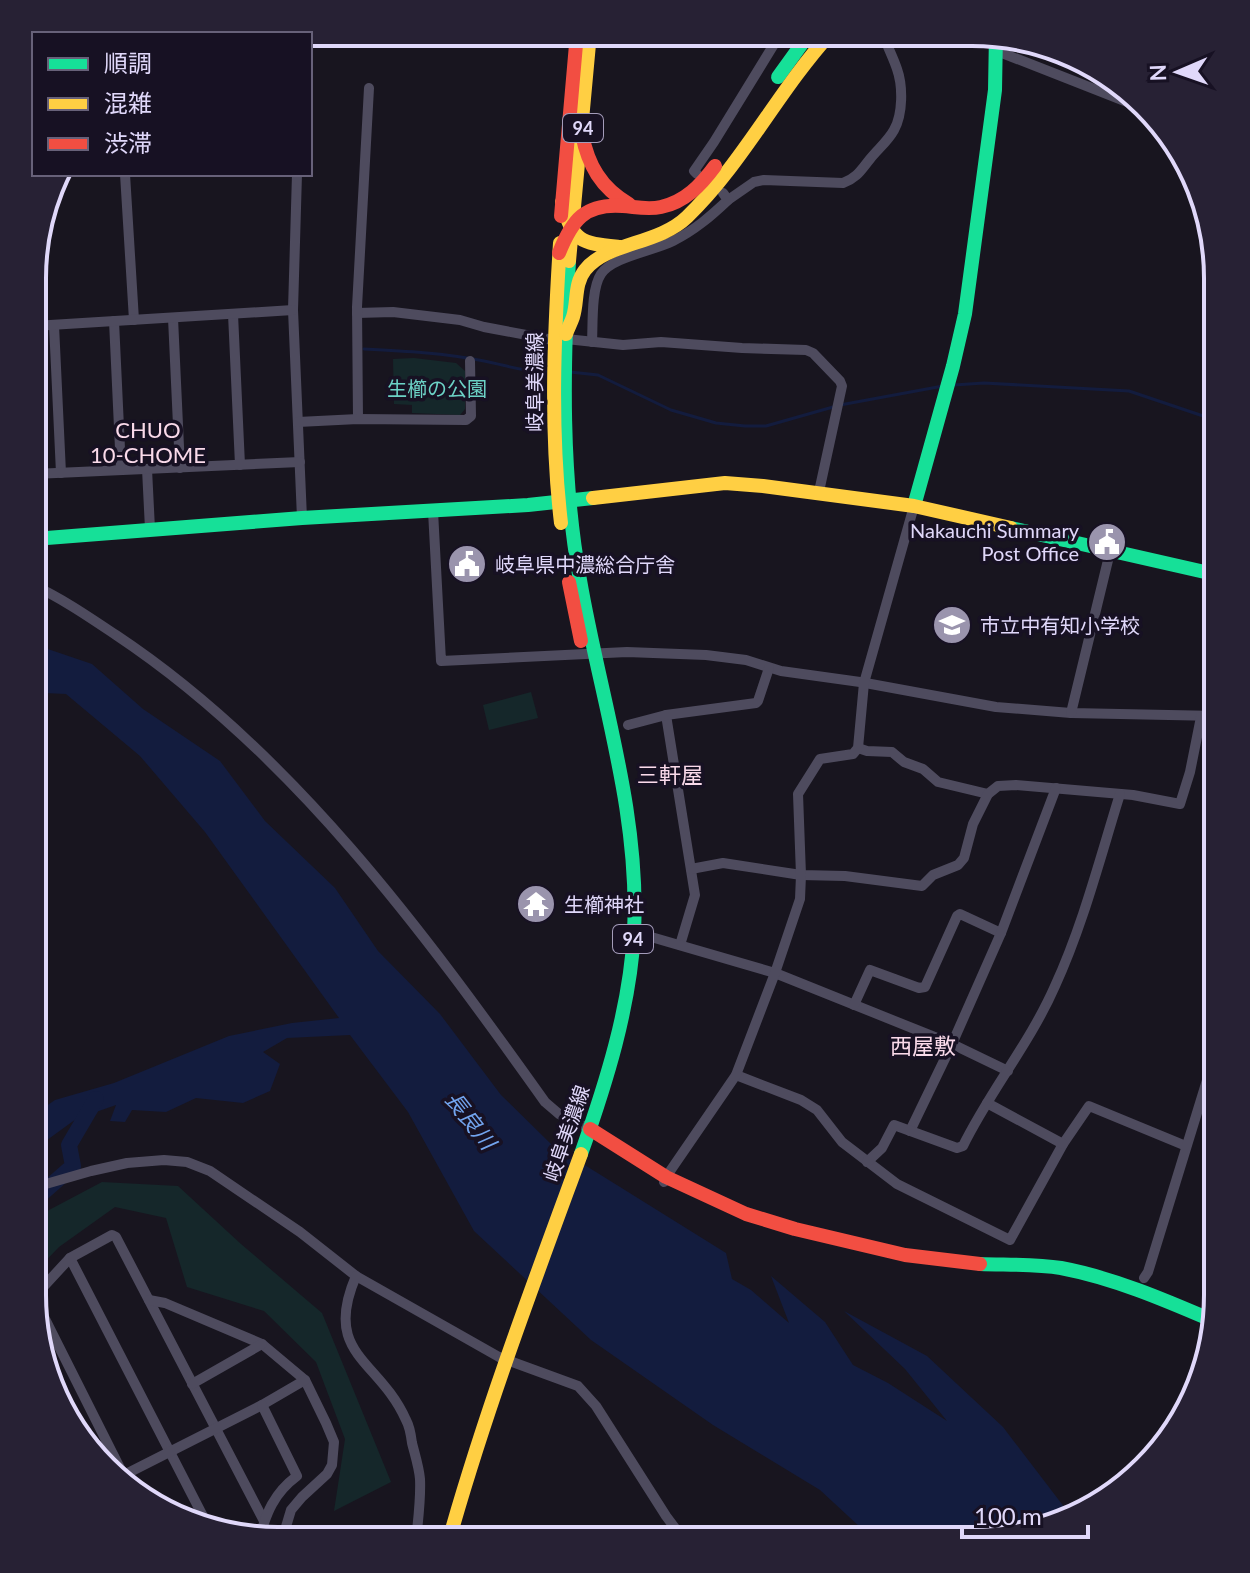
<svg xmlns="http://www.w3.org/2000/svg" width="1250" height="1573" font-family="Lato,'Noto Sans JP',sans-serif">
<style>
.green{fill:#15272a}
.water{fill:#131c3e}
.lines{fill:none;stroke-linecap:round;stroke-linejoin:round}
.stream{stroke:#131c3e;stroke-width:3}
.river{stroke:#131c3e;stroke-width:16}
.street{stroke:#4e4b5e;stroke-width:10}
.fast{stroke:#16e098;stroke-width:14}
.slow{stroke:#ffcf43;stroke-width:14}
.jam{stroke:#f24e42;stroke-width:14}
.labels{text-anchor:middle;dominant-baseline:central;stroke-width:7;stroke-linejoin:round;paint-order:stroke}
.shield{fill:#171123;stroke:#a49cba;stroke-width:2}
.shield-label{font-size:18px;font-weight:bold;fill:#e0d8fa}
.street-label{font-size:20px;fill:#e0d8fa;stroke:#171123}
.park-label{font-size:20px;fill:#6cd2c6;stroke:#171123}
.poi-label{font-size:20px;fill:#e0d8fa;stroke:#171123;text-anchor:start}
.neighbourhood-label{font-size:22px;fill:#fadaea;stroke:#171123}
.water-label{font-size:22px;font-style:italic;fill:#72a4ee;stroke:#171123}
.rim{fill:none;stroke:#e0d8fa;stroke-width:4}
</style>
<rect width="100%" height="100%" fill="#18151f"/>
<g class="green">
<polygon points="414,358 456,363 465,371 465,409 460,415 412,413 412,405 394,404 393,359"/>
<polygon points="531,692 538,718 489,730 483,705"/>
<polygon points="102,1182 178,1186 241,1244 322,1313 391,1482 334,1511 345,1439 316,1362 264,1311 187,1287 166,1218 115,1207 59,1247 32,1275 32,1219"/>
</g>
<polygon class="water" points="33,644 92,664 143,709 220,761 265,821 335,888 378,951 440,1014 501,1095 551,1144 726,1253 732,1279 751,1290 789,1323 771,1276 825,1322 853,1365 888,1383 947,1421 905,1369 844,1311 927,1356 1003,1427 1071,1516 988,1540 874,1540 820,1490 713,1425 591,1340 474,1231 408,1112 350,1035 287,1038 263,1052 280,1064 270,1091 243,1103 196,1098 166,1112 132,1110 125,1122 110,1121 116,1105 76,1119 32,1151 32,1116 55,1100 114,1083 229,1036 292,1023 339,1018 205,832 140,756 66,694 44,693 33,695"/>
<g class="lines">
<g class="stream">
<path d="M364,349C404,351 444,353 484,361C505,365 524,372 546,372"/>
<polyline points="570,372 598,375 671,410 716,423 745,426 766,426 833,407"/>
<polyline points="954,385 984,383 1129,391 1218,421"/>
<polyline points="840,405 943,386"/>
</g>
<polyline class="river" points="32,1202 73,1166 69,1145 96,1099"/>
<g class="street">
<polyline points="302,34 302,32"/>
<polyline points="973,34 991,43 996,42"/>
<polyline points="996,54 1002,53 1140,107"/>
<polyline points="125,174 134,320"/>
<polyline points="297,174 293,310 302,518"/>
<polyline points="697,174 694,171 714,142 781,33"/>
<path d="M728,200L754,182L764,180L843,183C857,178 861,170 870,159C878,149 888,141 894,130C903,114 903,86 897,69C893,57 887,46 883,34"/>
<polyline points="357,313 393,312 460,320 484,327 553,340"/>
<polyline points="233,314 240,465"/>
<polyline points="173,318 180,468"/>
<polyline points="114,321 121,470"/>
<polyline points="54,325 61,473"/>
<polyline points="34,326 293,310"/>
<polyline points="566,339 623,345 661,342 742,348 806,350 813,353 840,381 842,386 820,487 817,493"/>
<path d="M592,342C593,324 591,289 601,274C612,257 653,251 673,241C695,230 711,216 728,200L723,193"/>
<polyline points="358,419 357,307 369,88"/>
<polyline points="298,422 358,419 466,420 471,416 470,361"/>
<polyline points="147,469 150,529"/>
<polyline points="34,474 300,462"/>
<polyline points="433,511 441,661 627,652 706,655 746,660 781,671 860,682 996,707 1071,713 1218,716"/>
<path d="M33,585C63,599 89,617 116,635C292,752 424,932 545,1102L559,1114L590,1129"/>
<polyline points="1071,713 1110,552"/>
<polyline points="666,715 695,895 680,945"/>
<polyline points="628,725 666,715 756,703 758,701 769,668"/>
<polyline points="858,748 867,751 892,752 904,762 923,769 938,782 988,794"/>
<polyline points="691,869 723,863 801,875 845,876 922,886 933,875 958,865 964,858 973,824 988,794 998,786 1016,785 1133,795 1180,804 1190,772 1201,717"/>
<polyline points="634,932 775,973 952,1044 1008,1071"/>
<polyline points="854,1005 870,970 919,988 925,987 957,916 960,914 1001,933"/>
<polyline points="736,1075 801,1100 817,1110 842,1142 897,1184 1010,1240 1063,1144 1089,1106 1186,1146"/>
<polyline points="987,1103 1063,1144"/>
<polyline points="910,1131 952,1044 1001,933 1056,788"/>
<path d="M867,1162L882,1148L894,1125L957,1148L963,1146C990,1091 1030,1043 1055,986C1083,925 1100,858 1120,794"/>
<polyline points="664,1182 666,1177 736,1075 775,973 800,899 801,875 798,794 820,759 853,754 858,748 864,683 914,506"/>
<polyline points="32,1188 91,1171 127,1163 164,1160 187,1162 210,1171 300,1232 356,1276 499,1357 578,1386 596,1406 666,1516 684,1540"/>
<polyline points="70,1258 206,1522"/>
<path d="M356,1276C322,1355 379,1359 406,1420C410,1427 411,1435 412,1443C415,1455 419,1467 420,1479C421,1499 418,1521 416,1540"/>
<polyline points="1144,1278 1148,1272 1208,1077 1213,1070 1218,1052"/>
<polyline points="34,1297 130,1488"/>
<polyline points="33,1298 70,1258 112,1235 116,1237 264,1521"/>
<polyline points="149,1300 165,1303 262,1344 305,1380 326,1423 334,1442 332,1465 327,1474 302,1497 291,1510 282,1540"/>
<polyline points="192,1384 262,1344"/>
<polyline points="120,1477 262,1405 305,1380"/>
<path d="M259,1540C266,1513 274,1493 297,1476L262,1405"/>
</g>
<g class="fast">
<polyline points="778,77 809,34"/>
<path d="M569,261C563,367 561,475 580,580C600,697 640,811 634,932C630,1008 606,1083 581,1154"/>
<polyline points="914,506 953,366 965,314 995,90 996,34"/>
<polyline points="1011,528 1218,575"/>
<polyline points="34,539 302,518 528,505 593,498"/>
<path d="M980,1264C1007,1265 1035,1264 1061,1268C1114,1278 1165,1300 1214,1321"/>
</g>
<g class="slow">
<path d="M562,202C573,243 581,243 620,247"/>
<path d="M560,243C554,337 550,429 561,523"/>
<polyline points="569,261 590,33"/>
<path d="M566,334C568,328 571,323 573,317C578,301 574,284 585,270C607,242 658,245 687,217C743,163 778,91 830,34"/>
<polyline points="593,498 725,483 763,486 914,506 1011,528"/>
<path d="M449,1540C486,1409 534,1282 581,1154"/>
</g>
<g class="jam">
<path d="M582,134C588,165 601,188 629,204"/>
<polyline points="561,216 577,33"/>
<path d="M559,253C572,220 585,203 623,206C636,207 648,210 661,207C685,202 701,185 715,166"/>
<polyline points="569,582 581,641"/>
<polyline points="590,1129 666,1177 746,1214 795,1229 905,1255 980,1264"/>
</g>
</g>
<defs>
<g id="civic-disc" transform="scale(2)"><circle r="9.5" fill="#9a94ad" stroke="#171123"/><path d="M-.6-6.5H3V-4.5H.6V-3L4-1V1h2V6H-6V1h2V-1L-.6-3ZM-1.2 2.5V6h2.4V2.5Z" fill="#fff"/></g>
<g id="school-disc" transform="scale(2)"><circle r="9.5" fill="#9a94ad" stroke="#171123"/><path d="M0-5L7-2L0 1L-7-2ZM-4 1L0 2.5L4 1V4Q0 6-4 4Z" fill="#fff"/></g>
<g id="temple-disc" transform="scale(2)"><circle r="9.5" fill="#9a94ad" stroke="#171123"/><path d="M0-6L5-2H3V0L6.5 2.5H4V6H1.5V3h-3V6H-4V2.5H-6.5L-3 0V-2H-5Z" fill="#fff"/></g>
</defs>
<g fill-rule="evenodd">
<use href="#civic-disc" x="1107" y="542"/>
<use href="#civic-disc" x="467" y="564"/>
<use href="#school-disc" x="952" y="625"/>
<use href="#temple-disc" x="536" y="904"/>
</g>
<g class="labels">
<g class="shield">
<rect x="563" y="114" width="40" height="28" rx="6"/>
<rect x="613" y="925" width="40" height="28" rx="6"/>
</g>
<g class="shield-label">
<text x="583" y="128">94</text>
<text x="633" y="939">94</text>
</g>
<g class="street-label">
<text transform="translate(534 382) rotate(-90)">岐阜美濃線</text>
<text transform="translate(566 1133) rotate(-71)">岐阜美濃線</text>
</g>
<g class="park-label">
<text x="437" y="388">生櫛の公園</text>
</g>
<g class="poi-label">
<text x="1079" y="530" text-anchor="end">Nakauchi Summary<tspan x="1079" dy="23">Post Office</tspan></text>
<text x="495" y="564">岐阜県中濃総合庁舎</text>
<text x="980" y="625">市立中有知小学校</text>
<text x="564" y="904">生櫛神社</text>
</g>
<g class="neighbourhood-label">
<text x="148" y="429">CHUO<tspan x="148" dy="25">10-CHOME</tspan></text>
<text x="670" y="774">三軒屋</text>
<text x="923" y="1045">西屋敷</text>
</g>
<g class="water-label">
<text transform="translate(471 1120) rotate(52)">長良川</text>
</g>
</g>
<path d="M0 0H1250V1573H0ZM278 46H972A232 232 0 0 1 1204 278V1295A232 232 0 0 1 972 1527H278A232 232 0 0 1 46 1295V278A232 232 0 0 1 278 46Z" fill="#272134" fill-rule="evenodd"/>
<path class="rim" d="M278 46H972A232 232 0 0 1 1204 278V1295A232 232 0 0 1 972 1527H278A232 232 0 0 1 46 1295V278A232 232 0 0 1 278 46Z"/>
<rect x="32" y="32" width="280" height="144" fill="#171123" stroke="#676179" stroke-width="2"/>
<rect x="48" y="58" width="40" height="12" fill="#16e098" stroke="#676179" stroke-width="2"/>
<text x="104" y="72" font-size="24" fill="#e0d8fa">順調</text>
<rect x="48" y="98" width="40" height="12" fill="#ffcf43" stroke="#676179" stroke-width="2"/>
<text x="104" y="112" font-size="24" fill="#e0d8fa">混雑</text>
<rect x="48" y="138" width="40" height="12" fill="#f24e42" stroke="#676179" stroke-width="2"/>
<text x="104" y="152" font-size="24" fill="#e0d8fa">渋滞</text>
<g transform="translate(1178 72) rotate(268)" stroke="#171123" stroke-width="6" paint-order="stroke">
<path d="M0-6L14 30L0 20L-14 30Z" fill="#e0d8fa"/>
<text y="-12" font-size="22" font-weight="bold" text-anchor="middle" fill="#e0d8fa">N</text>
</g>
<path d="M962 1525v12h126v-12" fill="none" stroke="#e0d8fa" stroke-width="4"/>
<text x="974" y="1525" font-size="24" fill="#e0d8fa" stroke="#171123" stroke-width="6" paint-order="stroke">100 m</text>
</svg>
